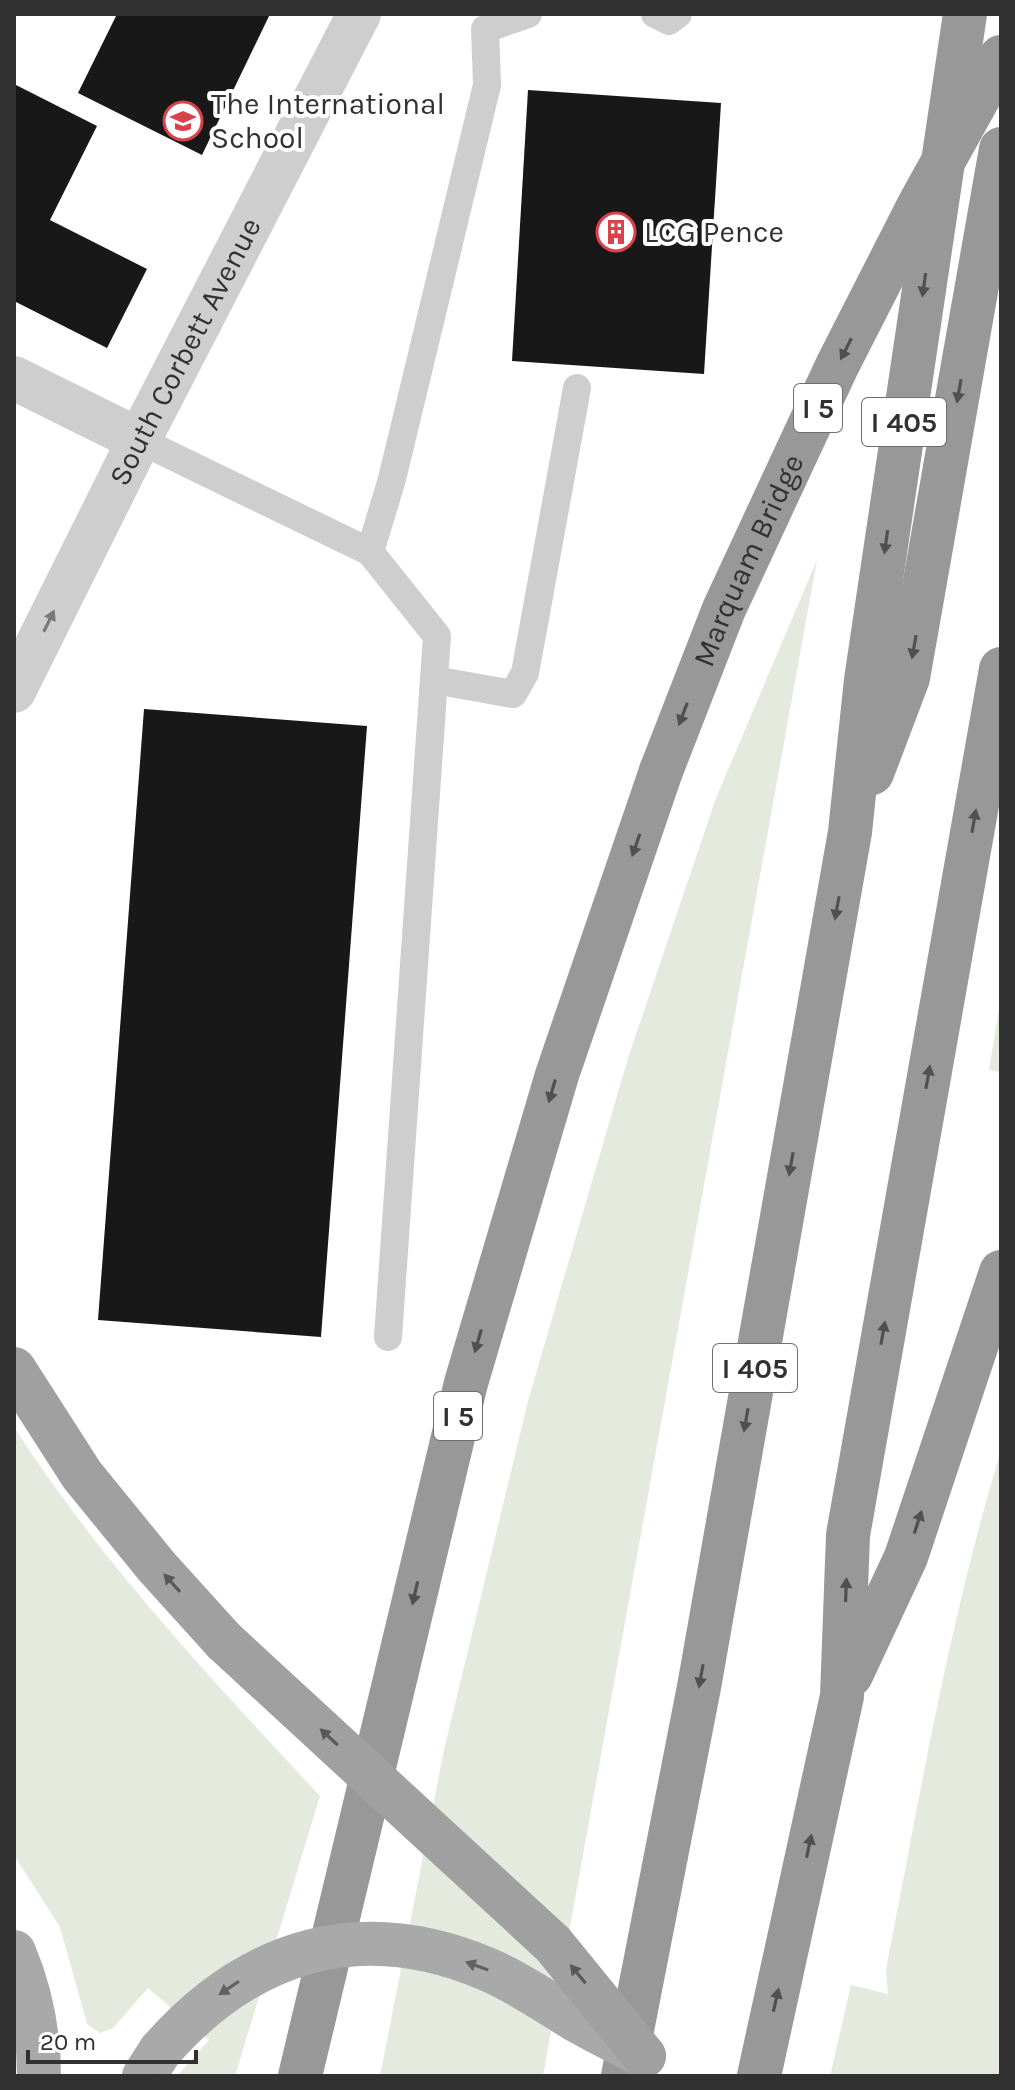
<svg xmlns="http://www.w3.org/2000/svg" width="1015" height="2090" font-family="Karla,sans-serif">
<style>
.green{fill:#e4eade}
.building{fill:#181818}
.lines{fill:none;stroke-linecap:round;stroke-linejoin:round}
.service{stroke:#cecece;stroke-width:28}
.minor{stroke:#cecece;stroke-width:44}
.primary{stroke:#a9a9a9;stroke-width:44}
.trunk{stroke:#a0a0a0;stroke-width:44}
.motorway{stroke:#989898;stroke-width:44}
.primary-bridge{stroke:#a9a9a9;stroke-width:44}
.trunk-bridge{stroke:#a0a0a0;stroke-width:44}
.motorway-bridge{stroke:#989898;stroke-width:44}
.oneway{fill:#505050}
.oneway2{fill:#787878}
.oneway3{fill:#585858}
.oneway4{fill:#616161}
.labels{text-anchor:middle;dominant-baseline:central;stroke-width:8;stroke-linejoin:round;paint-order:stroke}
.shield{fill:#fff;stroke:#6f6f6f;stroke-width:2}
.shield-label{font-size:28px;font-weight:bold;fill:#313131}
.poi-label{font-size:30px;fill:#313131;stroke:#fff;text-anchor:start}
.street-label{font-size:30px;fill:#313131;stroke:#fff}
</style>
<rect width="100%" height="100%" fill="#fff"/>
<g class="green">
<polygon points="817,560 543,2076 380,2076 444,1750 528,1401 628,1058 716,798"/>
<polygon points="1001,997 1001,1072 989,1070"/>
<path d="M14,1427C101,1562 211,1679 320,1796L235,2076H177L209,2040L148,1988L113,2028L100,2033L87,2024L60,1927L14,1855Z"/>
<path d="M1001,1451V2076H830L851,1985L888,1994L886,1969C920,1796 949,1620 1001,1451Z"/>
</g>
<g class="building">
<polygon points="117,14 270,14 202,155 78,93"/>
<polygon points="14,84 97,126 50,220 147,269 107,348 14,301"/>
<polygon points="528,90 721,103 704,374 512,361"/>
<polygon points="144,709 367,726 321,1337 98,1320"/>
</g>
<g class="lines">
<g class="service">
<polyline points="655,14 669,21 678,14"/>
<polyline points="139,440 370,552 392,479 487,85 485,29 528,14"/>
<polyline points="370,552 437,636 388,1337"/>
<polyline points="434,680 513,694 525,673 577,388"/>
</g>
<g class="minor">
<polyline points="14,378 139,440"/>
<path id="s1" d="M14,691L139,440L359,14"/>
</g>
<g class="primary">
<path d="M14,1952C31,1992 39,2032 39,2076"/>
<polyline points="144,2076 160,2051"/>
</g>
<polyline class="trunk" points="14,1369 82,1475 157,1567 224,1641"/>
<g class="motorway">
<polyline points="872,773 908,678 1001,149"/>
<polyline points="851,1675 906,1557 1001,1272"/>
<polyline points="300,2076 466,1383 557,1075 661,771"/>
<polyline points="623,2076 699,1687 850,832 866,680 965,14"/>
<polyline points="759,2076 842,1696 848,1535 1001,669"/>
</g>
<path class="primary-bridge" d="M160,2051C249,1949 361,1915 489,1970C519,1983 546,2002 574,2019C597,2032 621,2044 644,2056"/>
<polyline class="trunk-bridge" points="224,1641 553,1944 644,2056"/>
<path class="motorway-bridge" id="s2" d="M661,771L724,609L837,366L919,205L1001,57"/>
</g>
<defs><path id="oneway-solid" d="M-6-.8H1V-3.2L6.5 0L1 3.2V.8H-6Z" transform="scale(2)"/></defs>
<g class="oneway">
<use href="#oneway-solid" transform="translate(924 285) rotate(98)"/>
<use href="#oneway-solid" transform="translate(846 349) rotate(117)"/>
<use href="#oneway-solid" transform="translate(959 391) rotate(100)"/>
<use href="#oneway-solid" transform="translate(886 542) rotate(98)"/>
<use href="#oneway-solid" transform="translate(914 647) rotate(100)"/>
<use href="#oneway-solid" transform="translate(683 714) rotate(111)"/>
<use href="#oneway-solid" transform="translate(974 821) rotate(-80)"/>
<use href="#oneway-solid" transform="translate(636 845) rotate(109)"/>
<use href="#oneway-solid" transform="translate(837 908) rotate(100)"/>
<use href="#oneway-solid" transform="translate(928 1077) rotate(-80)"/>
<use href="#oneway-solid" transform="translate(552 1091) rotate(106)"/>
<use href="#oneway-solid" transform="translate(791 1164) rotate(100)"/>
<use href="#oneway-solid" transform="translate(883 1333) rotate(-80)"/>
<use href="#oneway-solid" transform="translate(478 1341) rotate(106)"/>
<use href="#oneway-solid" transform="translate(746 1420) rotate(100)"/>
<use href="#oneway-solid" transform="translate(918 1522) rotate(-72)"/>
<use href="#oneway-solid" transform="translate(846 1590) rotate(-88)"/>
<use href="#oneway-solid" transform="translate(415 1593) rotate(103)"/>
<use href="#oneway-solid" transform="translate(701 1676) rotate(100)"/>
<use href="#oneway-solid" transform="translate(809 1846) rotate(-78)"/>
<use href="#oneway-solid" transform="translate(776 2000) rotate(-77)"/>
</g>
<use class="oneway2" href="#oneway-solid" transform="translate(49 621) rotate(-64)"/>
<g class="oneway3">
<use href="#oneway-solid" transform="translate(172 1583) rotate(-132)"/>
<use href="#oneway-solid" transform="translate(329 1737) rotate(-137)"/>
<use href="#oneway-solid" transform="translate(578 1974) rotate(-129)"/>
</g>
<g class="oneway4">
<use href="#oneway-solid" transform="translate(477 1966) rotate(-160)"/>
<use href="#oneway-solid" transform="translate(229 1988) rotate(146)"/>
</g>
<defs>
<g id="school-ring" transform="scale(2)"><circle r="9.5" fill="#fff" stroke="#db414a" stroke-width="1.5"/><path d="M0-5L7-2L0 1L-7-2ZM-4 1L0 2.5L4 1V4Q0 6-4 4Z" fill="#db414a"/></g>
<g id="building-ring" transform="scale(2)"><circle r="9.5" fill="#fff" stroke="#db414a" stroke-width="1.5"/><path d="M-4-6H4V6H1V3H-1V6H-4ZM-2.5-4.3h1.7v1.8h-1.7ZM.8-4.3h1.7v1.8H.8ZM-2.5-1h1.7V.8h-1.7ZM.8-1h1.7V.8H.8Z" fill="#db414a"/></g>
</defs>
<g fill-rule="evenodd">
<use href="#school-ring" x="183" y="121"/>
<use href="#building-ring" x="616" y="232"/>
</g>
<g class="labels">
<g class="shield">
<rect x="794" y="384" width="48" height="48" rx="6"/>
<rect x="862" y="398" width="84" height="48" rx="6"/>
<rect x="713" y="1344" width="84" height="48" rx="6"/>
<rect x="434" y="1392" width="48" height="48" rx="6"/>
</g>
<g class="shield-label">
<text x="818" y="408">I 5</text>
<text x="904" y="422">I 405</text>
<text x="755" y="1368">I 405</text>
<text x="458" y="1416">I 5</text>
</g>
<g class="poi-label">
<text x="211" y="104">The International<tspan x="211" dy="34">School</tspan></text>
<text x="644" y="232">LCG Pence</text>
</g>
<g class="street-label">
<text stroke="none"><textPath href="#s1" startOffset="380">South Corbett Avenue</textPath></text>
<text stroke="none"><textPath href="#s2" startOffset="228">Marquam Bridge</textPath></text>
</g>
</g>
<rect width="1015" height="2090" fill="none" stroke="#313131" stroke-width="32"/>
<path d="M28 2050v12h168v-12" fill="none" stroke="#313131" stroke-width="4"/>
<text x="40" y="2050" font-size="24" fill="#313131" stroke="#ffffff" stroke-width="6" paint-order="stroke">20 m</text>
</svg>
